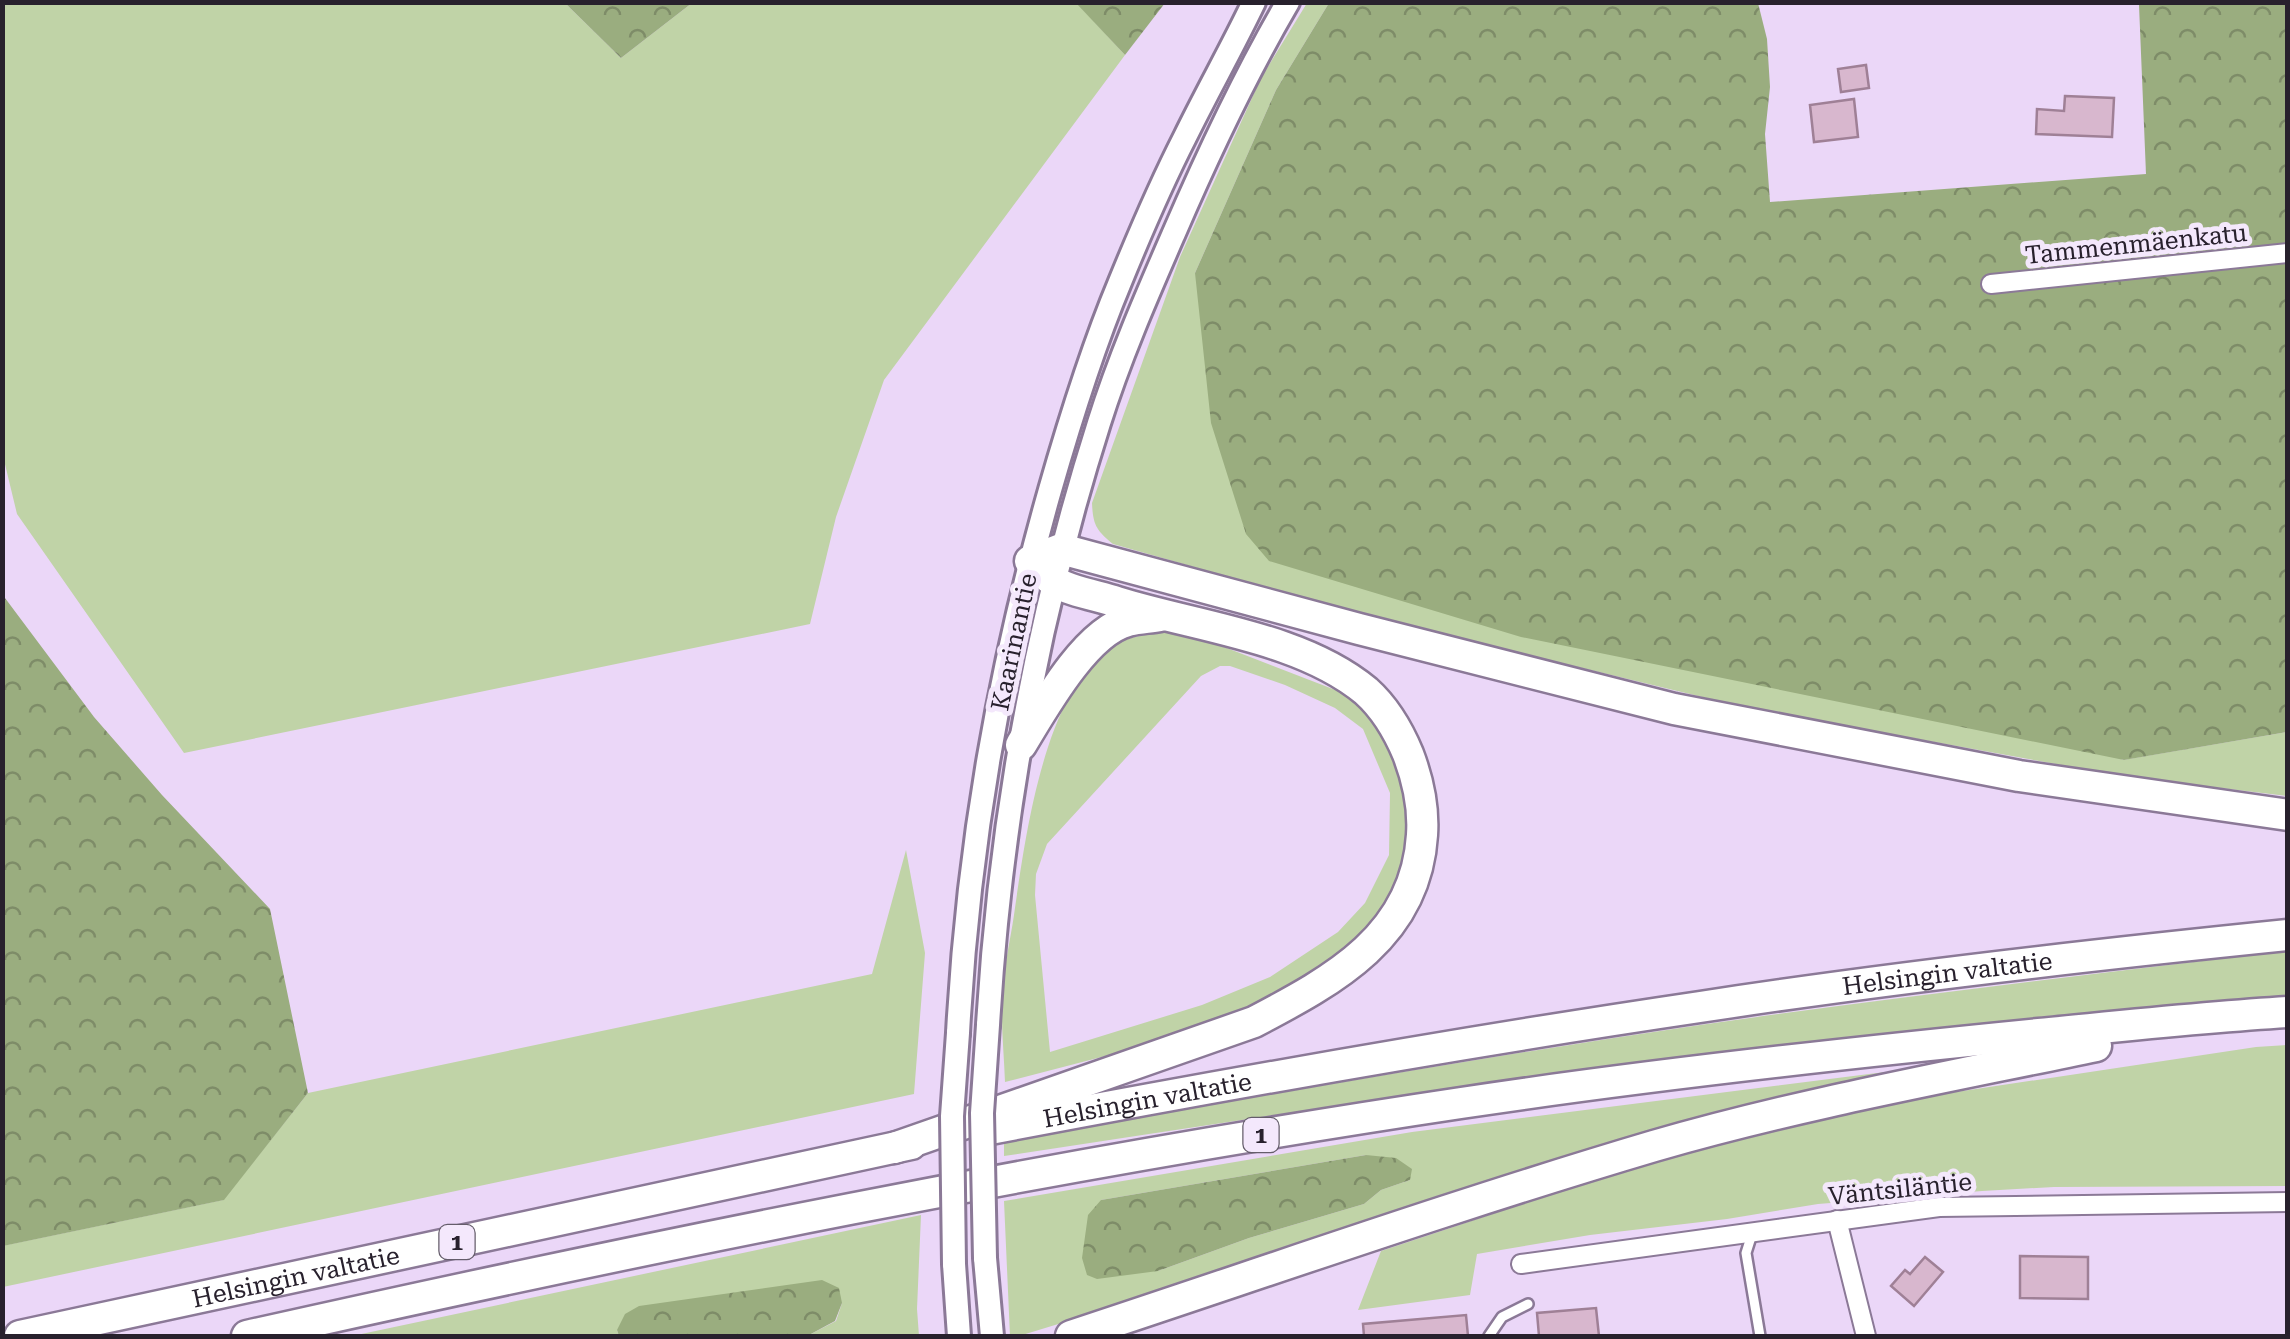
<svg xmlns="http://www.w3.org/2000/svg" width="2290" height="1339" font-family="'Roboto Serif',serif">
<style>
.green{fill:#c0d3a7;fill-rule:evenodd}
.forest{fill:url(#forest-crowns)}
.building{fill:#d8b7ce;stroke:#9f8096;stroke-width:2.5}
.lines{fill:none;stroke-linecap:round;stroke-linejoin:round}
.lane-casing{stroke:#8b7997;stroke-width:14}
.street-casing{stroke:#8b7997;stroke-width:22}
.secondary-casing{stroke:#8b7997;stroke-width:28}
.highway-casing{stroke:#8b7997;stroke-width:35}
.lane{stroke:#fff;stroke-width:9}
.street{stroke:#fff;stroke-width:18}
.secondary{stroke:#fff;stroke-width:22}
.highway{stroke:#fff;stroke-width:30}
.secondary-bridge-casing{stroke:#8b7997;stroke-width:28;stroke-linecap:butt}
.secondary-bridge{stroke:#fff;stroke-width:22}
.labels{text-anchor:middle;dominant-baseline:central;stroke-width:10;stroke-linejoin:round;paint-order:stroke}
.shield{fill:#f4e8fc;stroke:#655d6b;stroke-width:2.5}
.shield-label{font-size:22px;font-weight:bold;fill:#28212d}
.street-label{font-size:25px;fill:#28212d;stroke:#f4e8fc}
</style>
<defs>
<pattern id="forest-crowns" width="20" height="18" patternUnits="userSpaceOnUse" patternTransform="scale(2.5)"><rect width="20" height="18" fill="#9aad7f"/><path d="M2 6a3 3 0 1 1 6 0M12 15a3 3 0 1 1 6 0" fill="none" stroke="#7e8c68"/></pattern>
</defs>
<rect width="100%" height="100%" fill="#ebd7f8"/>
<g class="green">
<polygon points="1076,2 1125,55 884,380 836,517 810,624 184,753 17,514 3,456 2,3 565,3 621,58 692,3"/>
<path d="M1307,3H1329L1276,90L1195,273L2123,760L2287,732V796L2122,776L1752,709L1370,617L1113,544C1096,530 1093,525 1092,503L1180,257L1261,78Z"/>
<path d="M1159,633H1188L1338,691L1364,709L1379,728L1404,771L1411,826L1400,879L1387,903L1365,932L1339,954L1292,986L1246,1012L1163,1041L1005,1082C1004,1054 1001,1026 1002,998C1003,971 1010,942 1014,915C1025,840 1043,695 1109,648C1124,638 1141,635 1159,633ZM1220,666H1230L1285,685L1335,708L1363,729L1390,793L1389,855L1365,903L1338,932L1270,977L1202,1005L1050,1052L1035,895L1036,874L1047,844L1201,676Z"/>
<polygon points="906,850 925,953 914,1094 3,1287 2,1246 223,1200 308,1093 872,974"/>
<path d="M2287,951V995C2092,1013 1896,1031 1701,1055C1468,1085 1236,1121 1004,1156V1140C1236,1101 1468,1059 1700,1025C1896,997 2091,974 2287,951Z"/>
<polygon points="2287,1045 2287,1186 2054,1187 1982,1191 1818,1204 1727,1219 1590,1235 1477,1254 1470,1295 1358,1310 1381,1251 1591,1181 1850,1108 2256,1047"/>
<path d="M1885,1072V1079L1245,1267L1019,1336H1010L1004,1201L1412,1132ZM1366,1155L1410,1180L1381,1190L1364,1204L1249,1238L1158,1271L1101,1200Z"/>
<polygon points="921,1215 917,1309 919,1336 800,1336 809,1335 836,1321 842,1303 617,1330 619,1336 352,1336"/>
</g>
<g class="forest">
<polygon points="565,3 692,3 621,58"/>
<polygon points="1076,3 1165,3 1125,55"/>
<polygon points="1329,3 1758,3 1767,39 1770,87 1765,134 1770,202 2146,174 2139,5 2133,3 2287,3 2287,732 2124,760 1521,637 1269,561 1246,534 1211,423 1195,273 1276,90"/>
<polygon points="2,594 94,717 162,795 270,909 308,1093 224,1200 3,1246"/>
<polygon points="1366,1155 1396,1158 1412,1169 1410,1180 1381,1190 1364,1204 1249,1238 1158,1271 1097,1279 1087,1275 1082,1258 1088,1215 1101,1200"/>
<polygon points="822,1280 839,1288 842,1303 835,1321 809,1335 619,1336 617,1330 625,1314 639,1306"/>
</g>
<g class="building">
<polygon points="1866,65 1869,88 1841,92 1838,69"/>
<polygon points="2065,96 2114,98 2112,137 2036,134 2037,109 2064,111"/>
<polygon points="1854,99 1858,137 1814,142 1810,105"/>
<polygon points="2020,1256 2088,1257 2088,1299 2020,1298"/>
<polygon points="1925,1257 1943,1272 1914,1306 1891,1286 1905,1270 1910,1274"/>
<polygon points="1596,1308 1599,1336 1539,1336 1537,1313"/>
<polygon points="1466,1315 1468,1336 1364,1336 1363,1324"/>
</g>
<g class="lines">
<g class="lane-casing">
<g id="lane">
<polyline points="1752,1234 1746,1253 1760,1336"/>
<polyline points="1489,1336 1502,1317 1528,1304"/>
</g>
</g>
<g class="street-casing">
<g id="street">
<polyline points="1991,284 2288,253"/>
<polyline points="1837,1220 1866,1336"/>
<polyline points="1521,1264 1939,1207 2288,1202"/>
</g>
</g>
<g class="secondary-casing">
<g id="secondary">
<path d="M988,1025C1000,821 1037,618 1099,423C1119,359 1147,295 1174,233C1208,154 1244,77 1288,2"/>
<path d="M958,1033C968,845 999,670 1050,490C1070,420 1092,349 1120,282C1140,233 1161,184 1185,137C1207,92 1232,48 1254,2"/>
<polyline points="985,1258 992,1336"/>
<polyline points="954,1264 959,1336"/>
</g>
</g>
<g class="highway-casing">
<g id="highway">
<path d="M1021,745C1043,709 1085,632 1128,621C1138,618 1149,618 1160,616"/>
<path id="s1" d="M990,1129C1226,1084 1463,1042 1700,1007C1895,977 2091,955 2288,935"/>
<path d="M894,1148L1254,1022C1334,980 1416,936 1422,835C1424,806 1418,780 1408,754C1398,730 1385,708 1366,691C1301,637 1197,627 1117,602C1099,596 1069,591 1053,581C1045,575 1037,567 1030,561L1061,549L1359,629L1674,709L2019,776L2288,815"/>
<path id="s2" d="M20,1336L911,1144"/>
<path d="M247,1336C649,1246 1053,1164 1461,1103C1653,1074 1846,1053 2039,1034C2122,1026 2205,1017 2288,1012"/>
<path d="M1071,1336C1265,1272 1458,1204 1654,1146C1799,1104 1948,1077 2096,1046"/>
</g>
</g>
<use href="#lane" class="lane"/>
<use href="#street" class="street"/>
<use href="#secondary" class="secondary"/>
<use href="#highway" class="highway"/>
<g class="secondary-bridge-casing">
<g id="secondary-bridge">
<polyline points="985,1258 982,1113 988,1025"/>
<polyline points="954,1264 952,1116 958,1033"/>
</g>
</g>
<use href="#secondary-bridge" class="secondary-bridge"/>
</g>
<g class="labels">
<g class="shield">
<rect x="1243.5" y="1118" width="35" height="34" rx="8"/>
<rect x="439.5" y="1225" width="35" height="34" rx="8"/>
</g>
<g class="shield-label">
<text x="1261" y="1135">1</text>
<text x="457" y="1242">1</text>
</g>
<g class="street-label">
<text transform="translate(2136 244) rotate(-6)">Tammenmäenkatu</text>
<text transform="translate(1014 642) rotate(-78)">Kaarinantie</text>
<text stroke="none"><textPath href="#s1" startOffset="970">Helsingin valtatie</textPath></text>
<text stroke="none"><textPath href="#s1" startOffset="160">Helsingin valtatie</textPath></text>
<text transform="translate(1900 1189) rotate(-6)">Väntsiläntie</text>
<text stroke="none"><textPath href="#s2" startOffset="282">Helsingin valtatie</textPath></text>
</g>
</g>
<rect width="2290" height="1339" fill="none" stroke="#28212d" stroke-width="10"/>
</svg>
